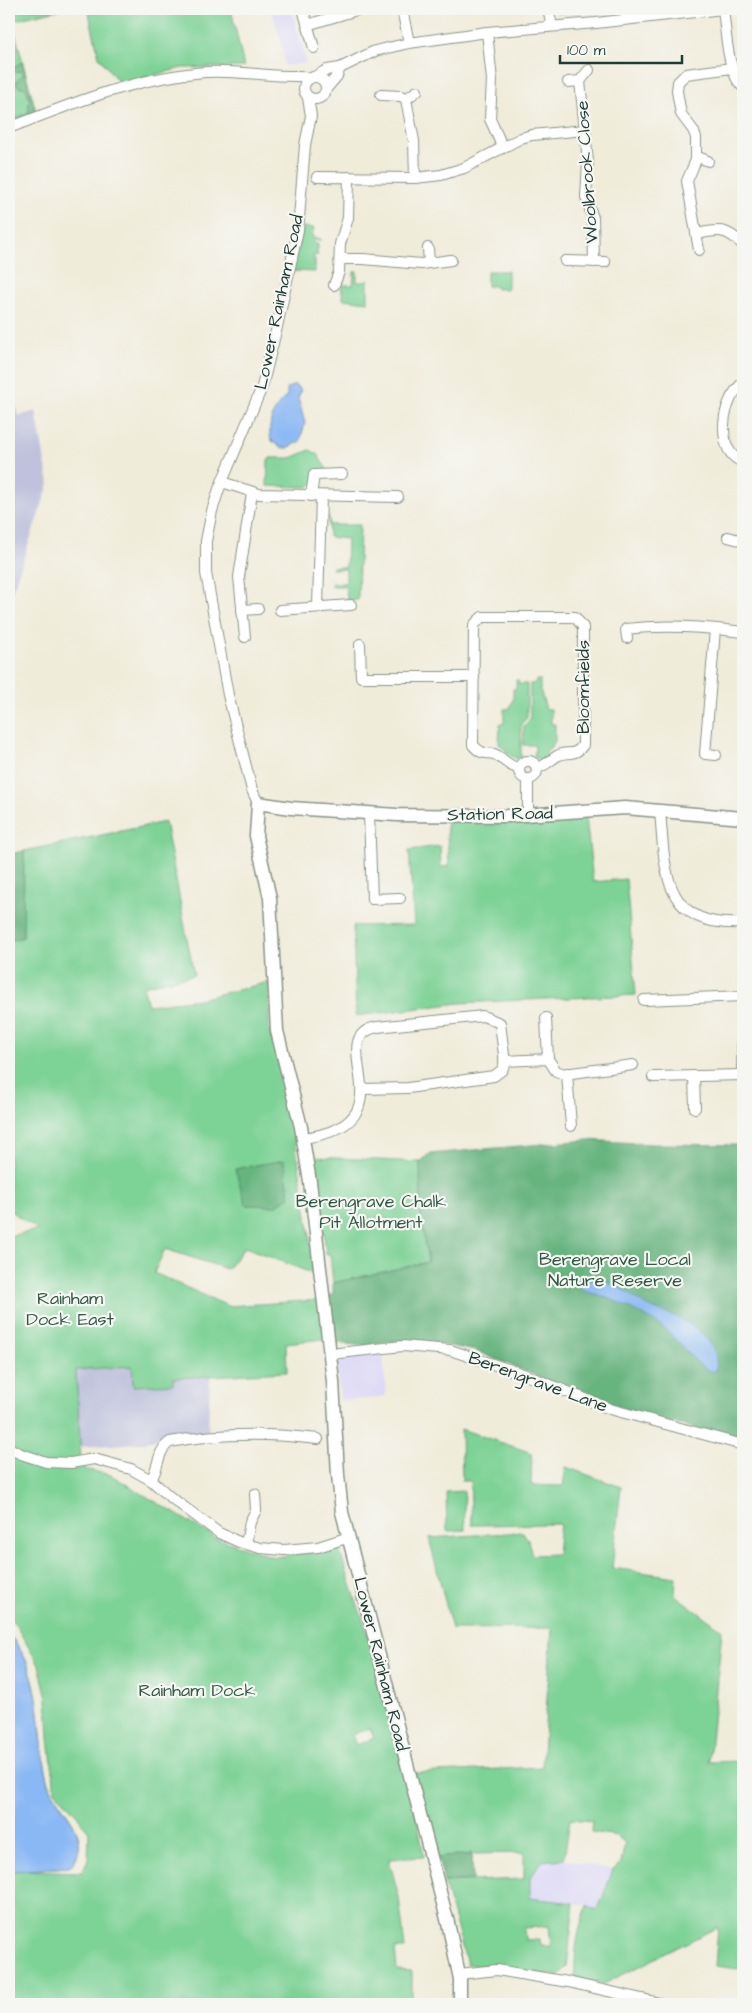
<svg xmlns="http://www.w3.org/2000/svg" width="752" height="2013" font-family="'Architects Daughter',sans-serif">
<style>
.built{fill:#dad6f7}
.industrial{fill:#c0c2dd}
.green{fill:#7dd295;stroke:#4e8864;fill-rule:evenodd}
.forest{fill:#66b47e;stroke:#427859}
.water{fill:#89b8f4;stroke:#547a94}
.lines{fill:none;stroke-linecap:round;stroke-linejoin:round}
.minor-casing{stroke:#889487;stroke-width:12}
.major-casing{stroke:#889487;stroke-width:15}
.minor{stroke:#fff;stroke-width:10}
.major{stroke:#fff;stroke-width:12}
.labels{text-anchor:middle;dominant-baseline:central;stroke-width:4.5;stroke-linejoin:round;paint-order:stroke}
.street-label{font-size:18px;fill:#1f3d34;stroke:#f6f6f2}
.park-label{font-size:18px;fill:#325b47;stroke:#f6f6f2}
</style>
<rect width="100%" height="100%" fill="#f6f6f2"/>
<filter id="ink" filterUnits="userSpaceOnUse"><feTurbulence type="fractalNoise" baseFrequency=".02" numOctaves="2"/><feDisplacementMap in="SourceGraphic" scale="10" xChannelSelector="R" yChannelSelector="G"/><feConvolveMatrix kernelMatrix="1 2 1 2 8 2 1 2 1" color-interpolation-filters="sRGB"/></filter>
<filter id="wash" filterUnits="userSpaceOnUse"><feTurbulence type="fractalNoise" baseFrequency=".0096" numOctaves="4" result="noise"/><feDisplacementMap in="SourceGraphic" scale="20" xChannelSelector="R" yChannelSelector="G"/><feGaussianBlur stdDeviation="1.12" result="paint"/><feColorMatrix in="noise" values="0 0 0 0 0 0 0 0 0 0 0 0 0 0 0 0 0 1.4 0 .05"/><feComposite in="paint" operator="in"/></filter>
<g filter="url(#wash)">
<rect width="100%" height="100%" fill="#f0ecda"/>
<g class="built">
<polygon points="271,9 292,9 306,63 285,66 280,38"/>
<polygon points="383,1353 386,1395 372,1399 340,1400 337,1366 345,1358"/>
<polygon points="564,1859 613,1870 600,1904 595,1910 588,1905 530,1898 532,1873 541,1861"/>
</g>
<g class="industrial">
<polygon points="557,9 617,9 558,14"/>
<polygon points="9,366 18,416 36,411 49,484 9,601"/>
<polygon points="132,1366 133,1386 173,1383 173,1378 210,1377 208,1435 176,1433 141,1443 80,1447 76,1370"/>
</g>
<g class="green">
<polygon points="9,9 61,9 12,21 37,115 9,125"/>
<polygon points="88,9 231,9 244,67 182,68 120,84 99,57"/>
<polygon points="303,227 314,228 312,237 321,239 321,240 314,240 314,244 318,244 318,250 316,250 318,255 313,256 313,258 315,259 315,272 293,271"/>
<polygon points="357,271 357,282 365,282 368,280 368,302 343,299 341,285 353,285 354,272"/>
<polygon points="487,271 508,271 508,289 496,289 496,286 487,286"/>
<polygon points="310,450 319,455 320,459 327,469 309,487 267,486 268,461 270,458 291,458"/>
<polygon points="328,516 330,525 360,525 358,600 347,600 346,586 331,586 332,583 346,583 346,569 332,569 333,567 346,567 347,539 329,537"/>
<polygon points="516,680 518,680 519,684 527,684 527,718 521,724 521,757 518,759 511,756 499,744 500,724 504,724 504,709 509,709 513,699 513,689 516,689"/>
<polygon points="536,680 540,680 540,689 546,709 551,709 551,724 555,724 555,741 545,755 548,758 543,761 534,757 535,745 523,745 524,725 530,719 530,684 536,683"/>
<polygon points="586,816 593,882 626,879 636,995 460,1003 356,1016 353,926 414,925 409,850 440,846 441,867 449,866 446,818"/>
<path d="M165,822L194,975L143,986L148,1005L199,999L269,982V1026L294,1133L316,1275L245,1247L227,1269L165,1249L154,1273L228,1306L320,1300L324,1339L286,1343L287,1372L173,1378V1384L133,1386L132,1366L76,1370L81,1459L84,1469L111,1475L216,1538L274,1557L339,1549L368,1635L417,1818L424,1857L389,1859L399,1897L405,1949H395L397,1970L412,1971V2004H9V1634C48,1680 34,1729 49,1783C55,1803 76,1819 79,1840C80,1851 77,1860 69,1867L20,1870L82,1872L88,1859L89,1833L77,1815L55,1791L49,1738L47,1698L39,1665L15,1624L9,1618V1236L38,1230L9,1210V941L23,937L24,851ZM370,1728L374,1738L356,1745L352,1735Z"/>
<polygon points="316,1157 420,1162 421,1219 428,1262 333,1283 330,1254 326,1255"/>
<path d="M461,1429L532,1453L531,1485L563,1486L566,1467L621,1487L612,1568L676,1577L675,1595L722,1630L709,1762L743,1761V1966L737,1969L715,1966L718,1927L604,1984L575,1979C574,1954 577,1928 588,1905L595,1910L600,1904L613,1870L621,1863L625,1843L617,1836L591,1832L592,1821L570,1819L564,1859L541,1861L530,1878V1898L574,1903L567,1967L558,1976L467,1964L444,1882L524,1879V1853L472,1854L438,1858L414,1773L542,1767L552,1628L452,1629L429,1538L523,1532L528,1540L532,1555L557,1554L560,1524L472,1525L470,1481H462ZM549,1926L551,1946H541L540,1939L525,1940L524,1928Z"/>
<polygon points="464,1491 465,1530 447,1531 446,1492"/>
</g>
<g class="forest">
<polygon points="22,62 37,115 9,127 9,119 27,114 29,109 28,105 30,100 26,88 19,87 16,83 17,80 24,74 20,71 15,72 13,70 15,66"/>
<polygon points="24,851 23,937 9,941 9,854"/>
<polygon points="587,1140 652,1144 743,1145 743,1440 644,1416 566,1388 476,1351 434,1343 394,1341 366,1346 336,1343 329,1295 333,1295 333,1283 428,1262 421,1219 420,1162 429,1154"/>
<polygon points="284,1160 290,1197 275,1206 246,1205 235,1169"/>
<polygon points="472,1854 473,1880 444,1882 438,1858"/>
</g>
<g class="water">
<path d="M295,385L301,390L298,398L305,423L299,444L296,443L288,448H281L271,440C267,424 274,406 287,396V388Z"/>
<path d="M593,1280C619,1282 624,1292 644,1304C654,1310 666,1312 677,1317C697,1326 723,1348 715,1372C696,1369 681,1342 666,1330C646,1315 626,1305 602,1296C594,1293 587,1293 580,1288L579,1285L582,1281Z"/>
<path d="M9,1634C48,1680 34,1729 49,1783C55,1803 76,1819 79,1840C80,1851 77,1860 69,1867L10,1871L9,1881Z"/>
</g>
</g>
<g filter="url(#ink)">
<g class="lines">
<g class="minor-casing">
<g id="minor">
<polyline points="303,9 314,48"/>
<polyline points="402,9 409,43"/>
<polyline points="548,9 552,26"/>
<path d="M723,9C726,30 727,73 743,87"/>
<polyline points="307,25 360,9"/>
<polyline points="487,32 492,80 490,119 503,148"/>
<circle cx="315" cy="88" r="11"/>
<polyline points="314,77 327,70 340,68 375,51 409,43 487,32 596,23 723,9"/>
<polyline points="580,81 588,162 586,197 593,218 594,262"/>
<polyline points="568,82 580,81 589,70"/>
<polyline points="326,89 337,76 340,68"/>
<polyline points="381,95 401,96 406,99 414,141 415,178"/>
<polyline points="406,99 417,91"/>
<path d="M9,128C73,103 137,77 206,72C238,70 269,77 301,76L309,79"/>
<polyline points="696,156 708,161"/>
<polyline points="317,177 415,178 441,175 464,168 521,138 532,135 585,130"/>
<path d="M697,234C718,229 727,228 743,245"/>
<polyline points="428,248 429,263"/>
<polyline points="699,250 687,181 696,160 696,137 693,130 681,114 677,91 678,82 686,74 732,68"/>
<polyline points="340,259 363,259 421,264 451,260"/>
<polyline points="565,261 605,262"/>
<polyline points="334,285 339,272 340,244 348,218 349,177"/>
<path d="M743,382C739,387 734,392 731,398C721,418 719,453 743,462"/>
<polyline points="222,482 259,494 398,497"/>
<polyline points="311,496 314,475 342,474"/>
<polyline points="728,537 743,541"/>
<polyline points="318,607 321,496"/>
<polyline points="242,610 258,609"/>
<polyline points="280,610 351,605"/>
<polyline points="715,629 705,754 716,755"/>
<polyline points="245,637 239,577 252,493"/>
<path d="M627,638L626,629C666,624 704,627 743,632"/>
<polyline points="360,644 361,677 474,677"/>
<circle cx="528" cy="770" r="9"/>
<path d="M519,769C507,765 507,762 498,756C489,749 485,759 473,745L474,625L482,617H575L583,627V745C574,758 567,750 557,756C549,761 546,766 536,768"/>
<polyline points="528,779 528,815"/>
<polyline points="258,803 252,790 228,695 206,573 206,541 212,511 219,489 262,387 277,327 298,230 305,145 311,116 308,98"/>
<path d="M660,810C665,872 663,928 743,923"/>
<polyline points="369,814 372,899 400,898"/>
<polyline points="644,1000 743,996"/>
<polyline points="546,1018 548,1059"/>
<polyline points="504,1061 548,1059 556,1071 564,1074 633,1065"/>
<polyline points="567,1073 571,1126"/>
<polyline points="742,1075 743,999"/>
<polyline points="694,1076 695,1108"/>
<polyline points="653,1077 743,1075"/>
<path d="M303,1138C415,1123 320,1038 377,1027L483,1016L500,1023L505,1063L502,1070L494,1076L408,1088L362,1089"/>
<polyline points="330,1354 403,1346 450,1350 523,1374 610,1409 743,1445"/>
<polyline points="9,1448 21,1454 46,1462 71,1463 94,1459 131,1469 151,1480 169,1496 219,1533 239,1542 260,1548 284,1550 318,1547 343,1539 349,1540"/>
<path d="M151,1480C159,1468 157,1450 170,1442C218,1433 270,1433 318,1439"/>
<polyline points="246,1544 250,1522 256,1510 255,1494"/>
<polyline points="459,1974 497,1970 568,1982 664,2004"/>
</g>
</g>
<g class="major-casing">
<polyline id="major" points="460,2004 460,1979 448,1923 342,1512 338,1475 333,1381 310,1182 301,1127 277,1031 270,898 256,836 258,803 291,808 397,815 510,816 625,808 743,818"/>
</g>
<use href="#minor" class="minor"/>
<use href="#major" class="major"/>
</g>
</g>
<g class="labels">
<g class="street-label">
<text transform="translate(587 172) rotate(-94)">Woolbrook Close</text>
<text transform="translate(279 302) rotate(-78)">Lower Rainham Road</text>
<text transform="translate(583 687) rotate(-90)">Bloomfields</text>
<text transform="translate(500 814) rotate(-1)">Station Road</text>
<text transform="translate(538 1382) rotate(20)">Berengrave Lane</text>
<text transform="translate(381 1664) rotate(76)">Lower Rainham Road</text>
</g>
<g class="park-label">
<text x="371" y="1201">Berengrave Chalk<tspan x="371" dy="21">Pit Allotment</tspan></text>
<text x="615" y="1259">Berengrave Local<tspan x="615" dy="21">Nature Reserve</tspan></text>
<text x="70" y="1298">Rainham<tspan x="70" dy="21">Dock East</tspan></text>
<text x="197" y="1690">Rainham Dock</text>
</g>
</g>
<rect width="752" height="2013" fill="none" stroke="#f6f6f2" stroke-width="30"/>
<path d="M560 55v8h122v-8" fill="none" stroke="#1f3d34" stroke-width="2.5"/>
<text x="567" y="55" font-size="15" fill="#1f3d34" stroke="#f6f6f2" stroke-width="4" paint-order="stroke">100 m</text>
</svg>
